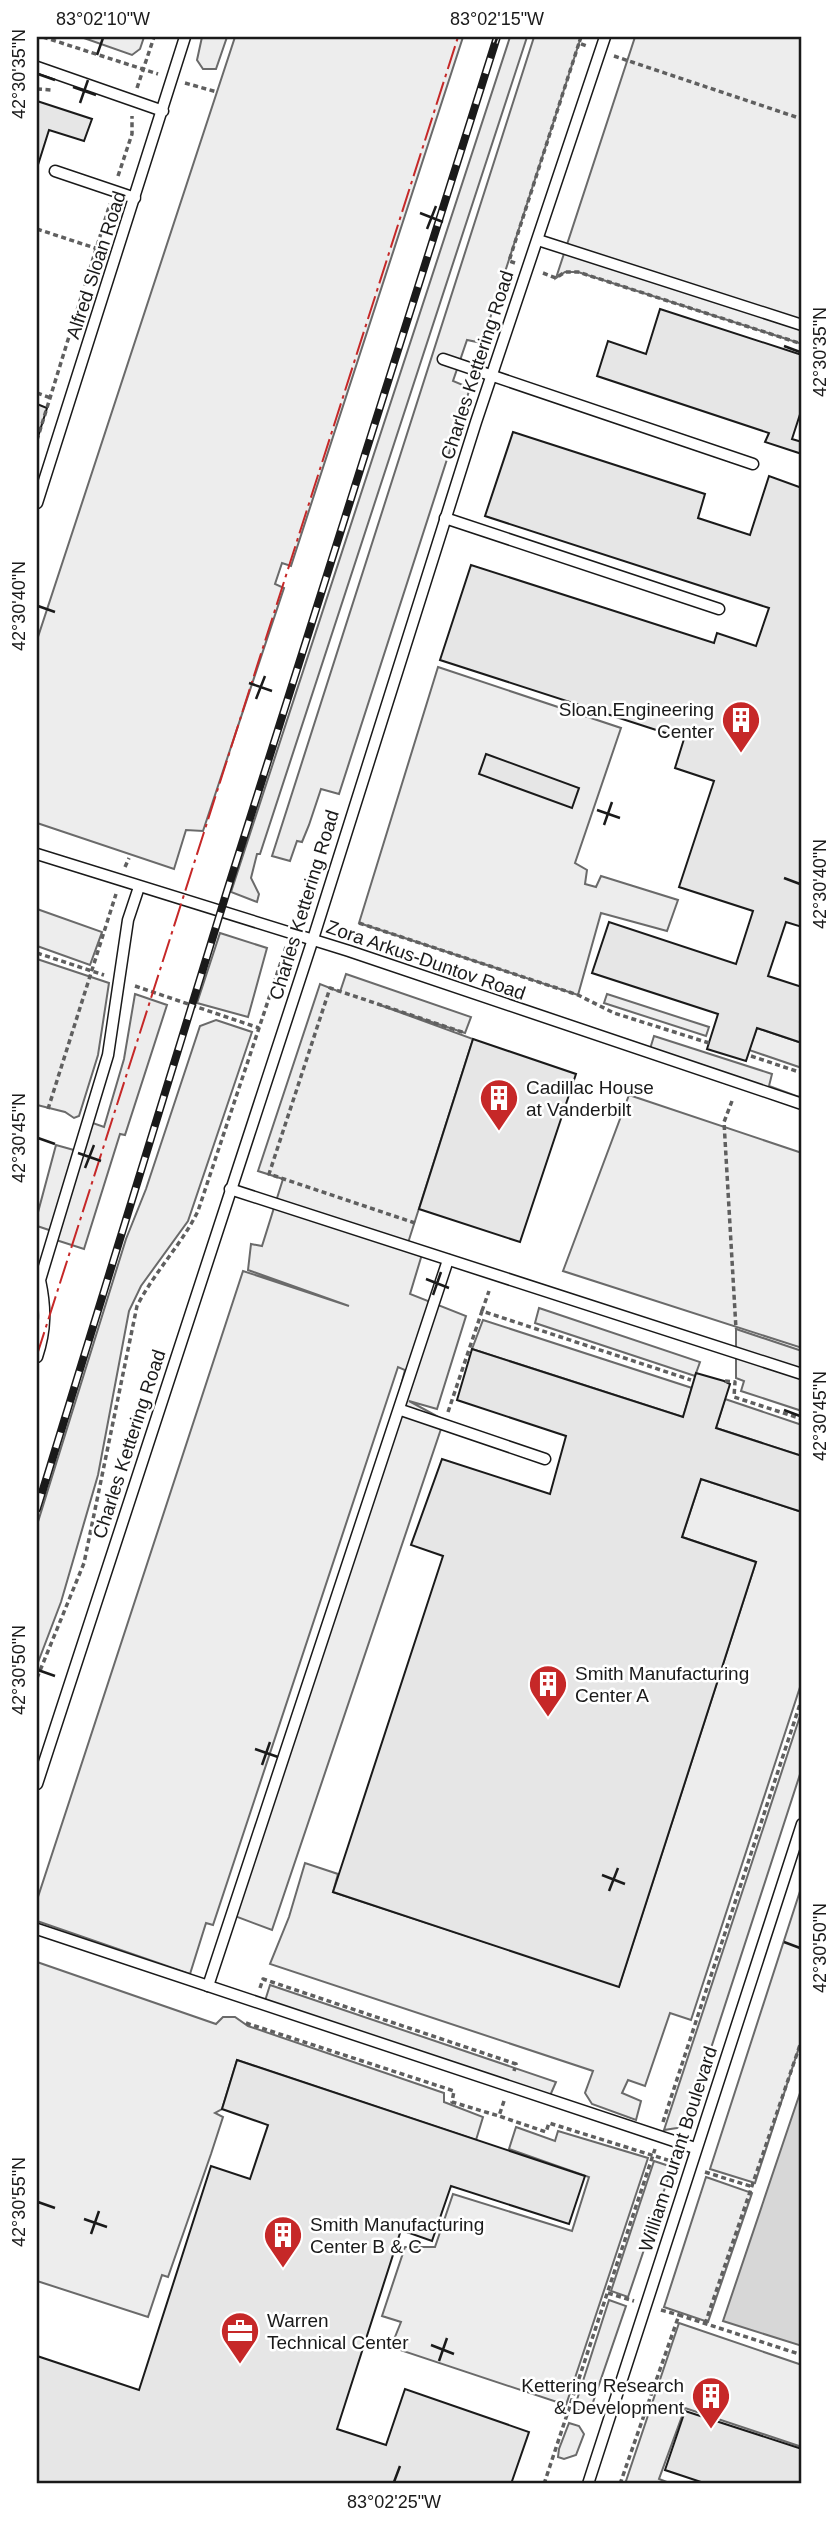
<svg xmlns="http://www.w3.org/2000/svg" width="839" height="2521" font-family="Helvetica,sans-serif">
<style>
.built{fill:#ededed;stroke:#6a6a6a;stroke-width:2}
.water{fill:#d7d7d7;stroke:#6a6a6a;stroke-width:2}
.building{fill:#e6e6e6;stroke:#1a1a1a;stroke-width:2}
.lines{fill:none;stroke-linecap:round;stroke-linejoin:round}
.lane-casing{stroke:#1a1a1a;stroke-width:13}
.path{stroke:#5f5f5f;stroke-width:3.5;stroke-dasharray:5 3.5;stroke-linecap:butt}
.lane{stroke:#fff;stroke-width:10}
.rail-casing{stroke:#1a1a1a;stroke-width:8}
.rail{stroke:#fff;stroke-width:5;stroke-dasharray:16;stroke-linecap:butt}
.power{stroke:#c62828;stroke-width:2;stroke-dasharray:24 5 3.5 5;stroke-linecap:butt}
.ticks{fill:none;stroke:#1a1a1a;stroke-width:2.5}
.labels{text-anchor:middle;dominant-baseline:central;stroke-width:5;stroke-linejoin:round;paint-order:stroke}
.street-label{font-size:19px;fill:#1a1a1a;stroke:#fff}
.poi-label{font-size:19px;fill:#1a1a1a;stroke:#fff;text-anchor:start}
.neatline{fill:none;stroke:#1a1a1a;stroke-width:2.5}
.ticks-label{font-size:18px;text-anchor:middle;fill:#1a1a1a}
</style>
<rect width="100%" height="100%" fill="#fff"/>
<g class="built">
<polygon points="81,37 144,37 140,49 132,55"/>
<polygon points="202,37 227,37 216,69 203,69 197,60"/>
<polygon points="235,37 463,37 291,566 282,563 275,584 284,588 203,831 186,830 174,869 37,823 37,640"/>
<polygon points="510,37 527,37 260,854 257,854 251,878 259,894 257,902 231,892"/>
<polygon points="534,37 581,37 482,343 467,340 453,381 470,388 339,794 321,789 309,825 302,842 297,841 290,861 272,856"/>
<polygon points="635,37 802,37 802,344 578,272 565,272 556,278"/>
<polygon points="438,667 621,728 575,863 587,870 585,884 596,887 601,876 678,900 667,931 601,913 578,995 359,923"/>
<polygon points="37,909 102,932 90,965 37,946"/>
<polygon points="220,933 267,948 248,1017 197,1003"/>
<polygon points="37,959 109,983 98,1055 79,1116 74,1118 65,1112 37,1105"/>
<polygon points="346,974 471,1017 465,1033 377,1004 473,1039 407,1246 423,1251 410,1294 466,1316 437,1409 409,1401 444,1420 272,1930 232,1915 404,1399 398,1397 405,1370 398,1367 213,1925 206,1923 190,1974 37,1921 37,1900 243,1271 349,1306 248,1270 251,1244 262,1246 283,1179 258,1171 320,984 340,992"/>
<polygon points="135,994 167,1005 125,1135 120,1134 84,1249 53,1239 55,1232 37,1226 37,1216 56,1145 81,1152 90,1122 104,1127 124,1059"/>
<polygon points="607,994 709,1027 706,1036 604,1003"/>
<polygon points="216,1020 252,1032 188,1221 141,1286 129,1311 98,1475 61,1602 37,1665 37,1525 126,1239 146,1189 200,1026"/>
<polygon points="757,1028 802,1043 802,1068 749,1050"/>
<polygon points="654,1036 772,1074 769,1086 799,1097 802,1091 802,1099 650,1049"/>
<polygon points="629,1095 802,1153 802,1348 563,1271"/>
<polygon points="539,1308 700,1362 695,1376 535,1323"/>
<polygon points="483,1320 692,1388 683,1417 472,1349"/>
<polygon points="736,1329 802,1351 802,1411 741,1391 744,1381 736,1378"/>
<polygon points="725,1399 802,1425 802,1456 716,1428"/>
<polygon points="701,1479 802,1512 802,1681 691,2020 670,2013 645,2086 628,2080 622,2093 641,2101 636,2120 592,2104 585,2093 593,2071 270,1964 289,1917 305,1863 338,1874 333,1892 619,1986 756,1562 682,1537"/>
<polygon points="802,1710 802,1768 688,2119 677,2128 664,2130"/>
<polygon points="802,1885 802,2038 755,2183 710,2169"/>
<polygon points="37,1962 216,2024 223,2017 235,2017 248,2026 444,2093 444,2102 483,2117 476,2140 237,2060 222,2109 215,2113 223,2117 211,2154 168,2277 162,2275 148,2317 37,2281"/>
<polygon points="270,1985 556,2082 549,2098 264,2004"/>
<polygon points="516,2127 555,2141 558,2131 648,2158 566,2405 391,2347 401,2322 382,2316 405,2247 435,2247 453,2194 572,2231 589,2177 509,2149"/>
<polygon points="654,2161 672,2167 628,2297 611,2291"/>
<polygon points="706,2177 752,2193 708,2322 664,2307"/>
<polygon points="609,2300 626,2306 591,2408 582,2411 574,2409"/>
<polygon points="679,2323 802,2365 802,2447 685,2408 659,2479 672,2484 625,2484"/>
<polygon points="569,2423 579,2426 584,2434 576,2455 564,2459 558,2457 559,2449"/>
</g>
<polygon class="water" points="802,2087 802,2346 723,2321"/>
<g class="building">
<polygon points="37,101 92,119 84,141 49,130 37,168"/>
<polygon points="660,309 802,355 802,408 792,439 802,442 802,454 765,442 769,433 597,376 608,341 646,354"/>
<polygon points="37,404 47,408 37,440"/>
<polygon points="513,432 705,494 698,518 750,535 769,476 802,488 802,927 786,922 768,976 802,987 802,1043 757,1028 746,1061 707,1049 718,1014 592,973 609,922 736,964 753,911 679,887 714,781 675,768 684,739 440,660 471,565 714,643 717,633 756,646 769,608 485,516"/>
<polygon points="486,754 579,788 572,808 479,774"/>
<polygon points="473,1039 576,1074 520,1242 419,1209"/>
<polygon points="472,1349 683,1417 696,1373 724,1381 730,1384 716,1428 802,1456 802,1512 701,1479 682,1537 756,1562 619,1987 333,1892 443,1556 411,1545 442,1459 550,1494 566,1436 457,1400"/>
<polygon points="237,2060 585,2176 569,2224 451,2186 432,2241 401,2230 337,2429 386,2445 405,2389 529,2432 511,2484 37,2484 37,2356 139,2390 211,2166 250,2179 268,2125 222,2109"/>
<polygon points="685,2411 802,2449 802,2484 707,2484 665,2470"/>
</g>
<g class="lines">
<g class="lane-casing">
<g id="lane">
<polyline points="37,67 163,111"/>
<polyline points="55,171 135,198"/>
<polyline points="538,240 802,325"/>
<polyline points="443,359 753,464"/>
<polyline points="37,503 185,37"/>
<polyline points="445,518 719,609"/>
<polyline points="37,854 349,951 802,1104"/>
<polyline points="230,1189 802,1374"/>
<path d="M37,1357C46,1330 46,1308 40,1280L108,1055L128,920L139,887"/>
<polyline points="401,1410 545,1459"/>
<polyline points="37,1784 313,939 476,422 605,37"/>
<polyline points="37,1929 695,2148"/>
<polyline points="208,1986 448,1260"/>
<polyline points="588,2484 802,1824"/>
</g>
</g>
<g class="path">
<polyline points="43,37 158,74"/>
<polyline points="581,37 579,43 587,46"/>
<polyline points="614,56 802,119"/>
<polyline points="185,83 217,92"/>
<polyline points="137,88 154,37"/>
<polyline points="37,89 51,90"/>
<polyline points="118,176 132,134 132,116"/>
<polyline points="37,229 98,249"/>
<polyline points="515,263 509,261 579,43"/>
<polyline points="543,273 556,278 565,272 578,272 802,344"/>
<polyline points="37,393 51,398"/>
<polyline points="37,440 110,204"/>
<polyline points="125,867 129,858"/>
<polyline points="359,923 578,995 614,1013 709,1043"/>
<polyline points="37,953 104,975"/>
<polyline points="135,986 259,1028"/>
<polyline points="751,1056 802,1073"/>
<polyline points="732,1101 724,1122 736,1329"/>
<polyline points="48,1109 116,894"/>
<polyline points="415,1223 269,1174 330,988 465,1033"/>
<polyline points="482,1311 489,1291"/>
<polyline points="725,1381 735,1382 734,1397 802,1419"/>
<polyline points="448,1412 482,1311 691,1380"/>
<path d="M37,1678L84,1563L137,1306C155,1271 182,1244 198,1211L286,947"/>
<polyline points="260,1988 263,1979 516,2064 514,2071"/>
<polyline points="246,2023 454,2091 452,2102 499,2116"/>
<polyline points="504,2101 499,2116 546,2132 549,2123 677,2163"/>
<polyline points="663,2122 802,1698"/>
<polyline points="705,2172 753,2187"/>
<polyline points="608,2293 634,2301"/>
<polyline points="661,2310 679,2315"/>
<polyline points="705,2324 802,2039"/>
<polyline points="544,2484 655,2149"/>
<polyline points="620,2484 679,2315 802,2355"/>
</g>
<use href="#lane" class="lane"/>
<g class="rail-casing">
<polyline id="rail" points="37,1509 227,891 497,37"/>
</g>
<use href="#rail" class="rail"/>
<polyline class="power" points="37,1355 458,37"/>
</g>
<path class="ticks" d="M97,55L103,38M491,55L497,38M38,74L55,80M73,87L96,95M80,103L88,80M420,213L443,222M427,229L436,206M784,346L800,352M38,606L55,612M249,683L272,691M256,699L265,676M597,810L620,818M604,825L612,802M784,878L800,884M38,1138L55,1144M78,1153L101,1161M85,1168L94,1145M426,1279L449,1288M433,1295L441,1272M784,1410L800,1416M38,1670L55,1676M255,1749L278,1757M262,1765L270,1742M602,1875L625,1884M609,1891L618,1868M784,1942L800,1948M38,2202L55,2208M84,2219L107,2227M91,2234L99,2211M431,2345L454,2354M439,2361L447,2338M394,2482L400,2466"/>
<defs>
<g id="building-pin" transform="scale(2.0125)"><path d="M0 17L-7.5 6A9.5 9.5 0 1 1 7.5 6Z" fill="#c62828" stroke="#fff"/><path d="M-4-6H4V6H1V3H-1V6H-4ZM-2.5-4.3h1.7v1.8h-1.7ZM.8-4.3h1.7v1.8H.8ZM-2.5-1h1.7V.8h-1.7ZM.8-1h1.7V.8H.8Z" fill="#fff"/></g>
<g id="office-pin" transform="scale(2.0125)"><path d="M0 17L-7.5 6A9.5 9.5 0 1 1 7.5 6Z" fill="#c62828" stroke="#fff"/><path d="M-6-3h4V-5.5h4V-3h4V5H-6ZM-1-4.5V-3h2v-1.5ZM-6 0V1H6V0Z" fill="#fff"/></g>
</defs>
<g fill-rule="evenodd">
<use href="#building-pin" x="741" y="720"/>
<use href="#building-pin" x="499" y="1098"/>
<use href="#building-pin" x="548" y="1684"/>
<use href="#building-pin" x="283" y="2235"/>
<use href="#office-pin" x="240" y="2331"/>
<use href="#building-pin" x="711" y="2396"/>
</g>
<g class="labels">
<g class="street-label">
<text transform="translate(96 265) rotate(-72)">Alfred Sloan Road</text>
<text transform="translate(477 365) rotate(-72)">Charles Kettering Road</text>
<text transform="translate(304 905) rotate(-73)">Charles Kettering Road</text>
<text transform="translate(426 960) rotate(19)">Zora Arkus-Duntov Road</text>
<text transform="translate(129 1444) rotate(-72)">Charles Kettering Road</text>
<text transform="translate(678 2149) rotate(-72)">William Durant Boulevard</text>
</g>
<g class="poi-label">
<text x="714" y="709" text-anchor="end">Sloan Engineering<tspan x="714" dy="22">Center</tspan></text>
<text x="526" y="1087">Cadillac House<tspan x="526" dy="22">at Vanderbilt</tspan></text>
<text x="575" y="1673">Smith Manufacturing<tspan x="575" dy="22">Center A</tspan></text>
<text x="310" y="2224">Smith Manufacturing<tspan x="310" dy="22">Center B &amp; C</tspan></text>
<text x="267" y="2320">Warren<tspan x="267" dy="22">Technical Center</tspan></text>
<text x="684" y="2385" text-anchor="end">Kettering Research<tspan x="684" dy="22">&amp; Development</tspan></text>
</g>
</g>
<rect width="839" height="2521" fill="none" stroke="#ffffff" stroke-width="77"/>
<rect x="38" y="38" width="762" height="2444" class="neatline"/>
<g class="ticks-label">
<text x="103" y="25">83°02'10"W</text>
<text x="497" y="25">83°02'15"W</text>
<text transform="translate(19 74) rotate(-90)" y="6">42°30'35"N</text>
<text transform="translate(820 352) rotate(-90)" y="6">42°30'35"N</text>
<text transform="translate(19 606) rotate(-90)" y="6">42°30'40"N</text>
<text transform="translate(820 884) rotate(-90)" y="6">42°30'40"N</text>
<text transform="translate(19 1138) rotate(-90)" y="6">42°30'45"N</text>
<text transform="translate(820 1416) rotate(-90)" y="6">42°30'45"N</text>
<text transform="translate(19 1670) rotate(-90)" y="6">42°30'50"N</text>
<text transform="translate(820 1948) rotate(-90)" y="6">42°30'50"N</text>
<text transform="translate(19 2202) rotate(-90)" y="6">42°30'55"N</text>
<text x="394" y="2508">83°02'25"W</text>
</g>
</svg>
